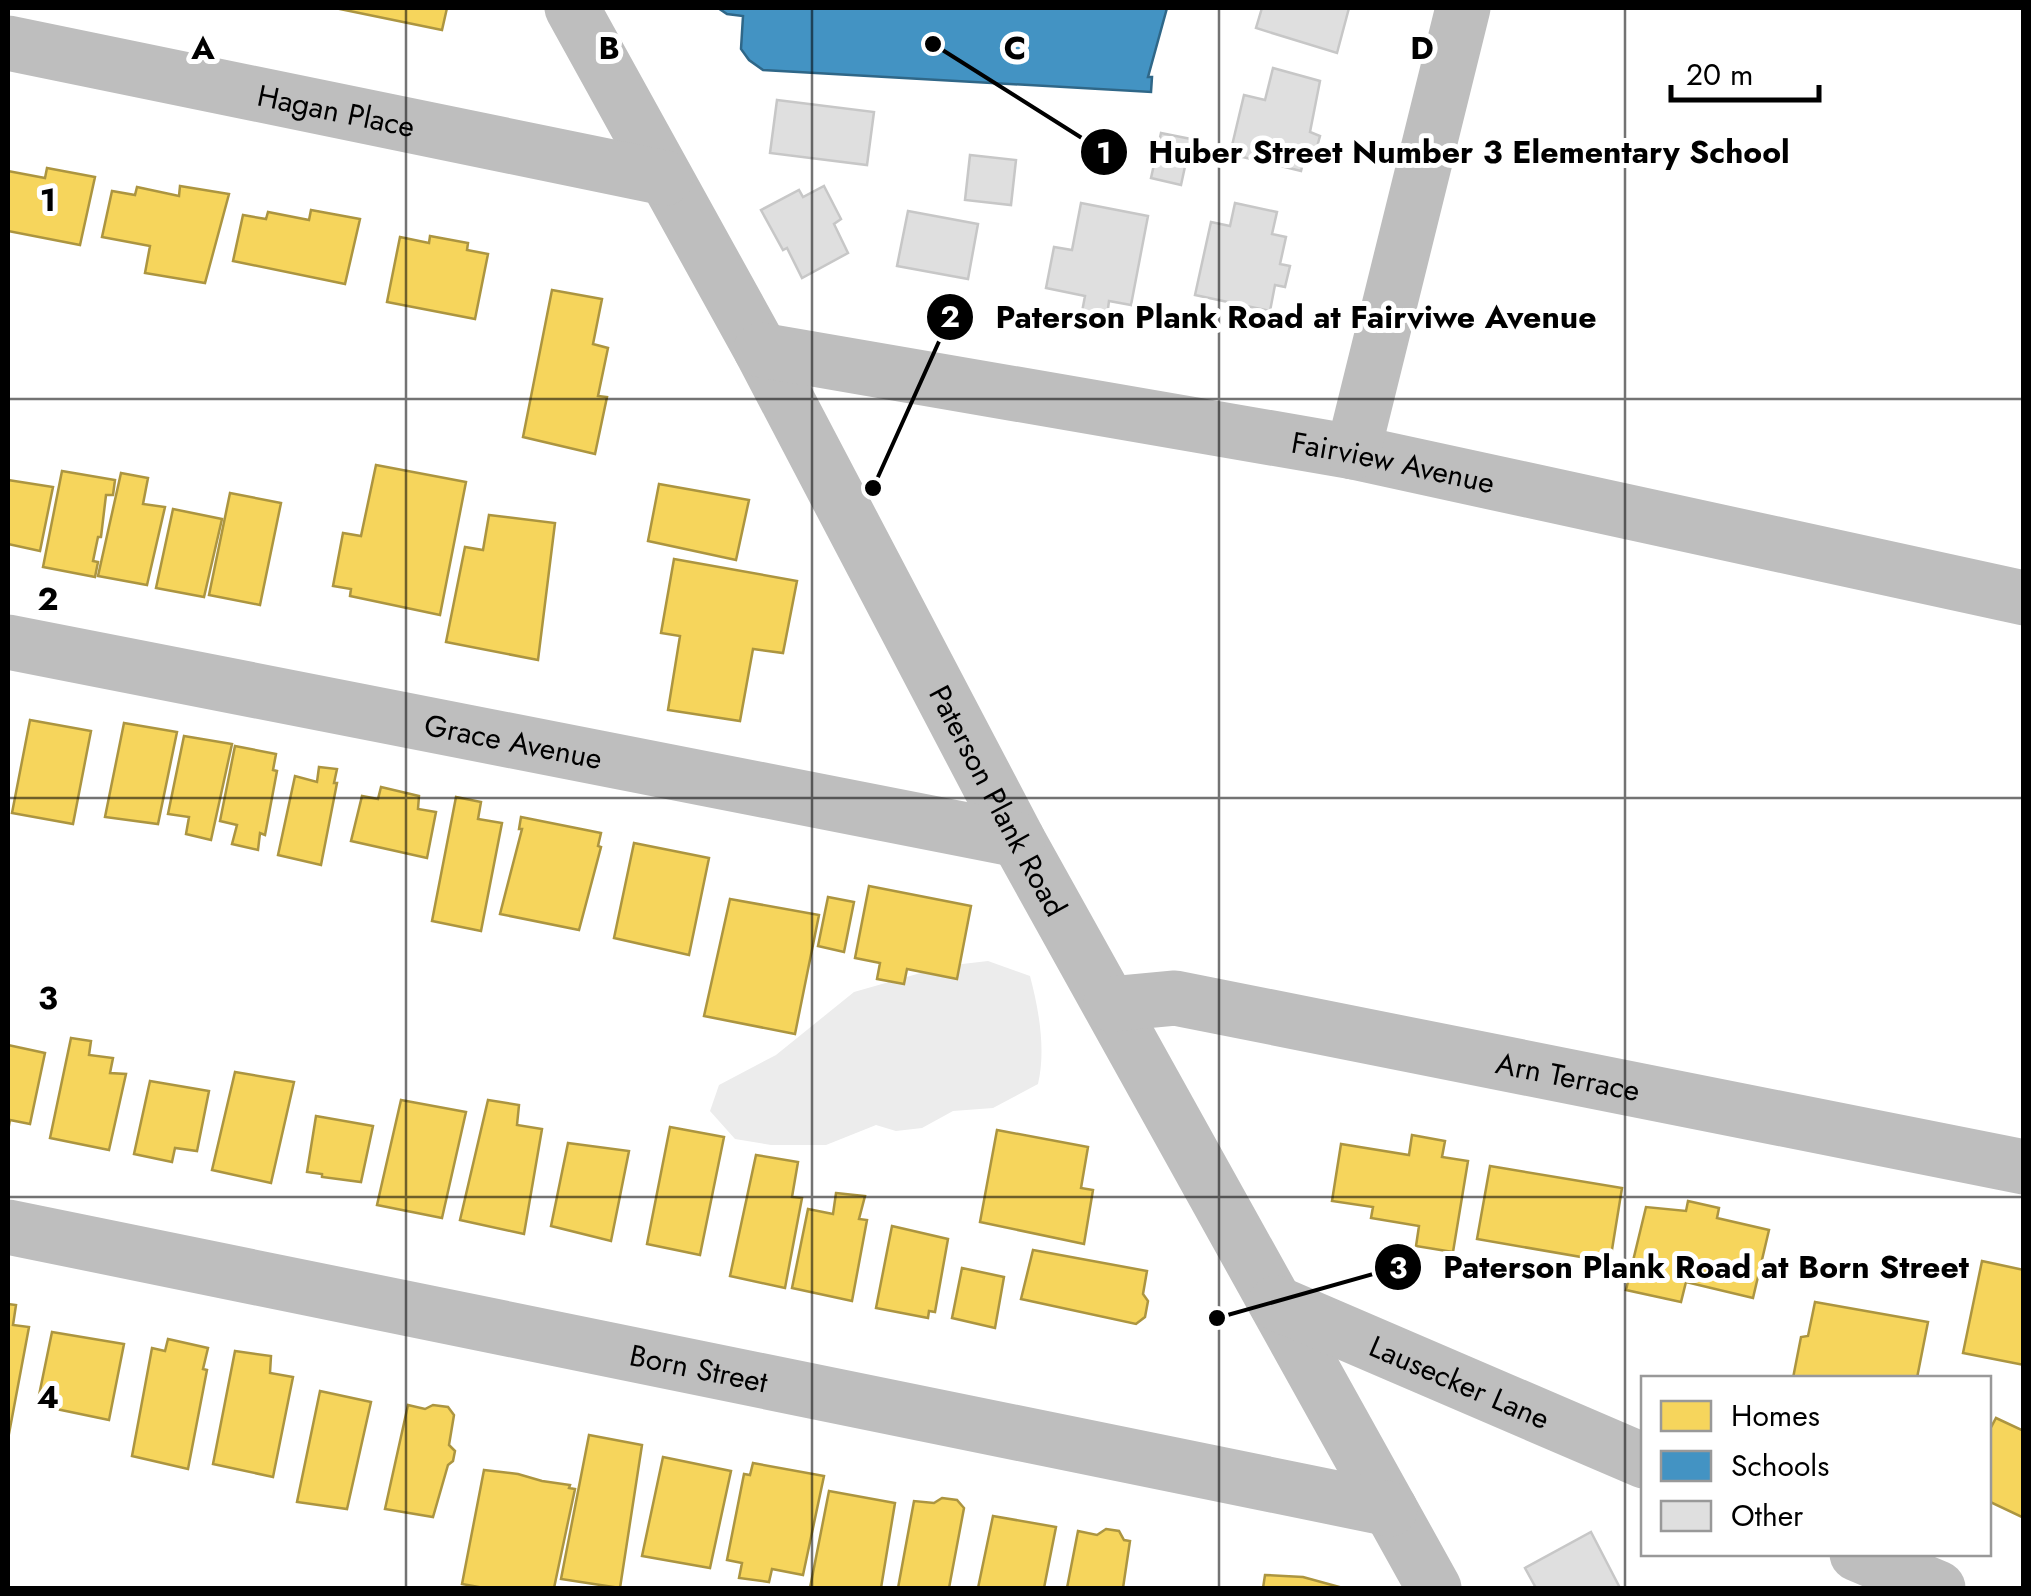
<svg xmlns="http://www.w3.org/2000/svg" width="2031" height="1596" font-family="Jost,sans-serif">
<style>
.green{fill:#ececec}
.homes{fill:#f6d55c;stroke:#ac9540;stroke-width:2.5}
.schools{fill:#4393c3;stroke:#2f6788;stroke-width:2.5}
.building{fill:#dfdfdf;stroke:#c7c7c7;stroke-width:2.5}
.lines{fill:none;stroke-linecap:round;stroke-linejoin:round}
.minor{stroke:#bebebe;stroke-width:55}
.grid{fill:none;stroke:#000;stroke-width:2.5;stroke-opacity:0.55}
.labels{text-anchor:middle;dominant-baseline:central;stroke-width:10;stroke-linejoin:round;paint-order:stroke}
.street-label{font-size:30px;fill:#000;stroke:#fff}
.grid-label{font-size:32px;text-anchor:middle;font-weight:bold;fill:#000;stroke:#fff;stroke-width:10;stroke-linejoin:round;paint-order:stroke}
.leader{fill:none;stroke:#000;stroke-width:4}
.callout-dot{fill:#000;stroke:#fff;stroke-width:4}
.mark-label{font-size:30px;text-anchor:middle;font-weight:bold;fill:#fff}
.callout-label{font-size:32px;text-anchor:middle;font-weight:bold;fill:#000;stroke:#fff;stroke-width:10;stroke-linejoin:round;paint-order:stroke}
</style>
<rect width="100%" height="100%" fill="#fff"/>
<path class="green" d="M988,961L1030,976C1039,1010 1046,1050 1038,1084L993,1108L953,1111L922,1128L896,1131L876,1125L826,1145H771L735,1139L710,1111L719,1085L776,1055L854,992L945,966Z"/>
<g class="homes">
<polygon points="335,8 447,8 442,30"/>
<polygon points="47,168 95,177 80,245 8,231 8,171 45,178"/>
<polygon points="180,186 229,194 205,283 145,273 150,246 102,237 112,191 135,195 137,187 179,196"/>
<polygon points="311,210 360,219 345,284 233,261 243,215 266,219 268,212 309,220"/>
<polygon points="430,236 468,243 467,250 488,254 475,319 387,302 400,237 429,243"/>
<polygon points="552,290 602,299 593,344 608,348 598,396 607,397 595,454 523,437"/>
<polygon points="376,465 466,482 440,615 350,596 351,589 333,586 343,533 361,536"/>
<polygon points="62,471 115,480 113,495 106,495 101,537 98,537 93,561 98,562 95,577 43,567"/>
<polygon points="121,473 148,478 143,504 165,507 147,585 98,576"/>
<polygon points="8,480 53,487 40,551 8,544"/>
<polygon points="659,484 749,500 736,560 648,541"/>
<polygon points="230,493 281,503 260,605 209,595"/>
<polygon points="173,509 222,519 204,597 156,588"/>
<polygon points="489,515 555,523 538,660 446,642 465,547 483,550"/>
<polygon points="674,559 797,581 783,653 753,649 740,721 668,710 680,636 661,633"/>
<polygon points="30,720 91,731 73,824 12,813"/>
<polygon points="124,723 177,732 158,824 105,817"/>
<polygon points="184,736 232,744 211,840 186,834 189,817 168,814"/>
<polygon points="235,746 276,754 273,770 277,771 265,835 260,833 258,850 232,844 237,825 220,821"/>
<polygon points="319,767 337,769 334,783 337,783 321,865 278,855 295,776 317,782"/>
<polygon points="381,787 419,796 418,809 436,812 427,858 351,841 362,796 378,799"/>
<polygon points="456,797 481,802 478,819 502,823 481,931 432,921"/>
<polygon points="521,817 601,833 598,846 601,847 579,930 500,914 522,829 519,829"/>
<polygon points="634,843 709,858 689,955 614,938"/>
<polygon points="869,886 971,906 957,979 907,969 904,984 877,979 880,963 855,958"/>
<polygon points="828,897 854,902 844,952 818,946"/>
<polygon points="730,899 819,915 795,1034 704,1016"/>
<polygon points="71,1038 91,1041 89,1055 113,1058 110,1073 126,1074 109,1150 50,1138"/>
<polygon points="8,1045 45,1053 30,1124 10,1120 8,1131"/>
<polygon points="235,1072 294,1082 271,1183 212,1170"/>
<polygon points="150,1081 209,1091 197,1151 175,1148 172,1162 134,1154"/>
<polygon points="401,1100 466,1112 442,1218 377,1205"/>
<polygon points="488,1100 519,1105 517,1125 542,1129 524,1234 460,1220"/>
<polygon points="316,1116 373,1126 361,1182 322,1177 322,1174 307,1172"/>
<polygon points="670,1127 724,1137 700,1255 647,1244"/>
<polygon points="997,1130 1088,1147 1081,1188 1093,1190 1084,1244 980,1222"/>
<polygon points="1412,1135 1445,1141 1442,1157 1468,1161 1453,1252 1416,1246 1419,1226 1371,1218 1373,1207 1332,1201 1341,1144 1409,1155"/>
<polygon points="568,1143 629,1151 611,1241 551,1226"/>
<polygon points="756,1155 798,1162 792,1197 802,1198 785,1288 730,1276"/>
<polygon points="1490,1166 1622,1188 1610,1262 1477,1239"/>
<polygon points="836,1193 865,1196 859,1219 867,1220 852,1301 792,1288 808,1209 833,1214"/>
<polygon points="1688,1201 1719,1208 1717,1218 1769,1230 1753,1298 1686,1282 1681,1302 1626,1290 1646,1207 1686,1211"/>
<polygon points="892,1226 948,1239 935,1312 929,1311 928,1318 876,1308"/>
<polygon points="1033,1250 1147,1271 1143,1294 1148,1301 1145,1317 1136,1324 1021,1299"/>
<polygon points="1982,1261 2024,1270 2024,1365 1963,1353"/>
<polygon points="962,1268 1004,1277 995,1328 952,1318"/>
<polygon points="1815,1302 1928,1322 1917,1378 1793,1378 1801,1337 1808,1336"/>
<polygon points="8,1304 16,1305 13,1325 29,1327 8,1439"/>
<polygon points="52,1332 124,1344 109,1420 37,1405"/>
<polygon points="168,1339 208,1348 203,1369 207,1370 188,1469 132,1456 152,1348 165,1351"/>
<polygon points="235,1351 271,1356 270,1373 293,1377 273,1477 213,1464"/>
<polygon points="320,1391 371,1402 347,1509 297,1502"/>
<polygon points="408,1405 425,1409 433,1405 448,1407 454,1415 449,1445 455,1451 453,1461 448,1465 433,1517 385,1509"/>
<polygon points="1996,1418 2024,1431 2024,1518 1988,1501 1988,1433"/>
<polygon points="589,1435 642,1445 620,1588 561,1579"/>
<polygon points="663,1457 731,1471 710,1568 642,1556"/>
<polygon points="753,1463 824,1476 803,1575 772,1569 769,1582 739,1578 742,1563 727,1560 744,1474 750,1475"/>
<polygon points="484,1470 518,1474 542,1481 570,1485 569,1488 575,1489 554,1588 484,1588 462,1584"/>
<polygon points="829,1491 895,1503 881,1588 810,1588"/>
<polygon points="942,1498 957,1500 964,1508 949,1588 898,1588 914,1501 934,1503"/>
<polygon points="993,1516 1056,1527 1044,1588 978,1588"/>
<polygon points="1106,1529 1119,1531 1124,1540 1130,1541 1123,1588 1067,1588 1078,1531 1097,1535"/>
<polygon points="1265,1575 1303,1577 1343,1588 1263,1588"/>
</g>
<polygon class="schools" points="718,8 1167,8 1148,77 1152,77 1151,92 763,70 749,60 741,49 743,16 727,14"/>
<g class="building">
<polygon points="1262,8 1349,8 1337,53 1256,28"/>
<polygon points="1273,68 1320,81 1310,132 1320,136 1315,154 1306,151 1301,171 1230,154 1244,95 1265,100"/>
<polygon points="777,100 874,112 867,165 770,153"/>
<polygon points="1161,133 1191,139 1181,185 1151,178"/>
<polygon points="970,155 1016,160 1011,205 965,200"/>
<polygon points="824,186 841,219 834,224 848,253 802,278 787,248 783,250 761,210 799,190 803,197"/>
<polygon points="1081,203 1148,216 1131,305 1109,301 1107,316 1082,312 1085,296 1046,288 1054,247 1072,250"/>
<polygon points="1235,203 1277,212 1272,234 1286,237 1280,264 1290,266 1285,287 1275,285 1270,311 1195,295 1211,222 1230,226"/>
<polygon points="908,211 978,224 968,279 897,266"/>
<polygon points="1591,1532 1620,1588 1536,1588 1525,1568"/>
</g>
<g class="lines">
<g class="minor">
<path id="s1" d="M572,8L761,350L1018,840L1434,1588"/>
<path id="s2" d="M8,43L665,178"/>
<path id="s3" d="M761,350L1353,452L2024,598"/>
<polyline points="1353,452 1463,8"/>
<path id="s4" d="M8,642L1018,840"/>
<path id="s5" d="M1111,1004L1175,998L2024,1167"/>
<path id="s6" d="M8,1227L1390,1509"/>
<path id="s7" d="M1276,1303L1644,1461"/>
<polyline points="1857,1554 1938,1588"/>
</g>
</g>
<path class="grid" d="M406,8V1588M812,8V1588M1219,8V1588M1625,8V1588M8,399H2024M8,798H2024M8,1197H2024"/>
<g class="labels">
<g class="street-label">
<text stroke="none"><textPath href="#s2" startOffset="335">Hagan Place</textPath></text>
<text stroke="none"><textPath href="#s3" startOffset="642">Fairview Avenue</textPath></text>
<text stroke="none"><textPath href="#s4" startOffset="515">Grace Avenue</textPath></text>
<text stroke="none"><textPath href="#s1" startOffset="900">Paterson Plank Road</textPath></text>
<text stroke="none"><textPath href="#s5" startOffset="465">Arn Terrace</textPath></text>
<text stroke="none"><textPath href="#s6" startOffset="705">Born Street</textPath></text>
<text stroke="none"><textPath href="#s7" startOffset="200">Lausecker Lane</textPath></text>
</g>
</g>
<g class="grid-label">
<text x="203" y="59">A</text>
<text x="609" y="59">B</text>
<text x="1015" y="59">C</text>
<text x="1422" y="59">D</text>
<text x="48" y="211">1</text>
<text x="48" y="610">2</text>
<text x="48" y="1009">3</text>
<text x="48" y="1408">4</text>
</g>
<path class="leader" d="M933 44L1104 152M873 488L950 317M1217 1318L1398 1267"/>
<g class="callout-dot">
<circle cx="933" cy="44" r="10"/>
<circle cx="873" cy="488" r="10"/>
<circle cx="1217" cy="1318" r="10"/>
<circle cx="1104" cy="152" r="25"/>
<circle cx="950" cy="317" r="25"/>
<circle cx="1398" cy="1267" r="25"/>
</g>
<g class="mark-label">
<text x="1104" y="163">1</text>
<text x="950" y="327">2</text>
<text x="1398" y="1278">3</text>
</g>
<g class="callout-label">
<text x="1469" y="163">Huber Street Number 3 Elementary School</text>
<text x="1296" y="328">Paterson Plank Road at Fairviwe Avenue</text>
<text x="1706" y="1278">Paterson Plank Road at Born Street</text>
</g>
<rect width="2031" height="1596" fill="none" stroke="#000000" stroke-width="20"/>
<rect x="1641" y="1376" width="350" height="180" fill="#ffffff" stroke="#999999" stroke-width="2.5"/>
<rect x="1661" y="1401" width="50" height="30" fill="#f6d55c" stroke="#999999" stroke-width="2.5"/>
<text x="1731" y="1426" font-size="30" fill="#000000">Homes</text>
<rect x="1661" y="1451" width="50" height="30" fill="#4393c3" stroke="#999999" stroke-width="2.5"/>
<text x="1731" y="1476" font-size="30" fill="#000000">Schools</text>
<rect x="1661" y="1501" width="50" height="30" fill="#dfdfdf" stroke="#999999" stroke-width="2.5"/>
<text x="1731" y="1526" font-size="30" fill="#000000">Other</text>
<path d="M1671 85v15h148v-15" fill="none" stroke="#000000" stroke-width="5"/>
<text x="1686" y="85" font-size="30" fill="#000000" stroke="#ffffff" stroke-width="8" paint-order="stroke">20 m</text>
</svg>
